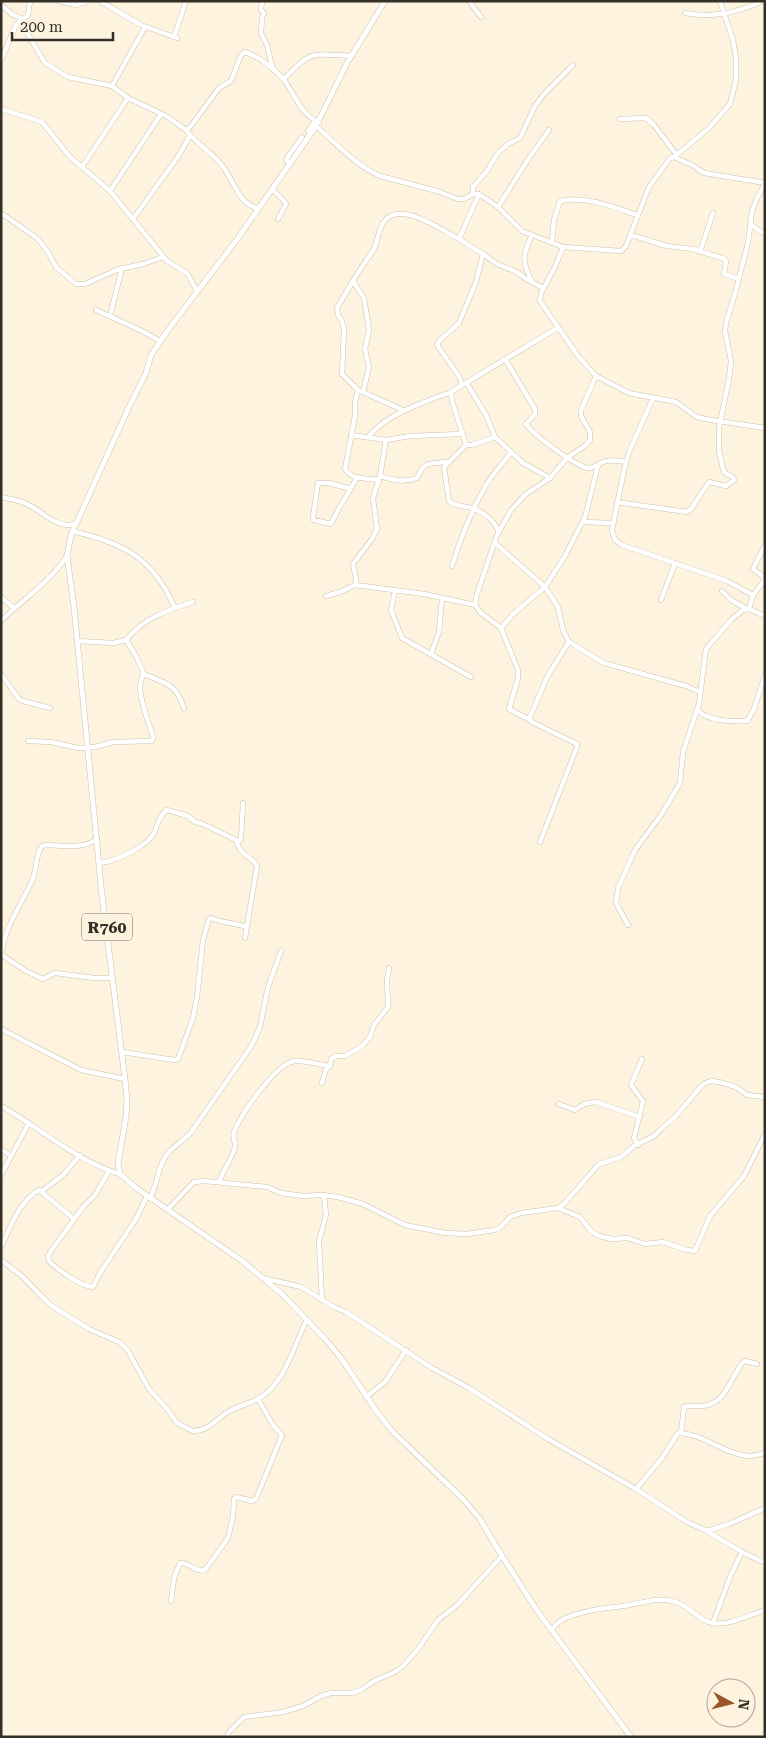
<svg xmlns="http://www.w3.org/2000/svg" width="766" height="1738" font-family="'Roboto Serif',serif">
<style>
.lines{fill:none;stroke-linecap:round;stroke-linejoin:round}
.minor-casing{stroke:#ccc2ae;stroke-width:5.5}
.major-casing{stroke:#ccc2ae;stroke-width:6}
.minor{stroke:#fff;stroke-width:4.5}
.major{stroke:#fff;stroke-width:5}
.labels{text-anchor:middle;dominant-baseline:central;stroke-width:4.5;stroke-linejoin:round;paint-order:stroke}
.shield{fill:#fef3df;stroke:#716a5f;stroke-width:1}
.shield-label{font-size:16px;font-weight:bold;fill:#343028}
</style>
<rect width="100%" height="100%" fill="#fef3df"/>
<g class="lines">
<g class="minor-casing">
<g id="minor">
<polyline points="59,1 76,5 88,1"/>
<polyline points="100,1 141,25 177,38"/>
<polyline points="262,1 261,10 264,13 262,18 261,33 267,45 273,70"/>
<polyline points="469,1 481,17"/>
<polyline points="1,5 12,14 22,19"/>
<path d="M685,13C714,18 736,13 763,1"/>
<path d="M20,21L45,63L68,77L112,86L128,98L166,116L186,130L191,126L219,88L231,81L241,55L245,52C258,56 275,69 284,80C294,93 302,117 319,122"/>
<polyline points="174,37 186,1"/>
<polyline points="1,60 16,25 28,15 30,1"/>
<path d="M284,79C312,49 312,54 352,56"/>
<polyline points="112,86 145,27"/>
<polyline points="1,109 42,122 69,156 110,191 167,261 187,273 197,291"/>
<polyline points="620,119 646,118 654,125 676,154"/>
<path d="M316,126C337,144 355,165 380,176L437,191L458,199H464L473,194H479L498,207L522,231L563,247L621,251L626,246L649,187L670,158L674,157L708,129L730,104L736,80V58L733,40L720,1"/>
<path d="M186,130C196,144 214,153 224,168C233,180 240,206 258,208L260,206"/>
<polyline points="308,131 315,121"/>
<polyline points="674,157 692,165 704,173 765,183"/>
<polyline points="290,165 287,161 287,158 302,137"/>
<polyline points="82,167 128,98"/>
<polyline points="272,189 283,200 286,204 278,219"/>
<polyline points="110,191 161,114"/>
<polyline points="473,194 473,187 487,171 497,154 508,144 520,138 535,106 544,94 573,65"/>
<polyline points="498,207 527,161 549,130"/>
<polyline points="1,213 37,238 48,252 56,267 76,284 85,284 119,269 143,264 163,257"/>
<polyline points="133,219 177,158 190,136"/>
<polyline points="751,225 765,234"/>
<path d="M532,235C523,254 521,262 532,281"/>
<polyline points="629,237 634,236 667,246 693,249 725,259 726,262 724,274 739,279"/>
<path d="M552,242L554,220L560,201C584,195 614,207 637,215"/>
<polyline points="700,252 713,213"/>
<polyline points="483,254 497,264 517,272 526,279 543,288"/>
<polyline points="353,281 337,308 338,315 342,321 344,329 342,374 358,390 403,410"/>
<polyline points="96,310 142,331 160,341"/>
<polyline points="110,316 122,268"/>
<path d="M505,359L535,409V414L526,424C532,434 578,468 589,468C594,468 598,464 603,462C610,459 619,461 626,462"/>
<polyline points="596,376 629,393 676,402 697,417 705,419 765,428"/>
<polyline points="466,382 486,415 495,437 523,463 550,478"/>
<polyline points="462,385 460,378 437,345 440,340 459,323 476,282 483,254 459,239 479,194"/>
<path d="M358,390L355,402V416L345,469C351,480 368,478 379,480"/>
<path d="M363,392L369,367L365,349L369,330L364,298L353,281C359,270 367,260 374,249C378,240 378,232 383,223C398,198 441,230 459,239"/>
<polyline points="653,398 629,452 624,470 612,530 615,540 622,545 727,581 753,595"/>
<polyline points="351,435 386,440 410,436 462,434"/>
<path d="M368,437C387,414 418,405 445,394L451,393"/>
<polyline points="466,445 472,445 495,437"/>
<path d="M380,476C394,480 403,483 417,478C425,460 429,464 448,462"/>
<path d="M351,489L329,483H318L313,517L314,520L331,524C338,508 349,493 357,477"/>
<path d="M1,497C10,499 20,500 29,505C43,512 57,529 75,524"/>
<polyline points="617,503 623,503 687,512 691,509 709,482 726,486 734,480 733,477 725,473 723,469 719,451 719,428 729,379 731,361 725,331 726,323 736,290 748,243 752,211 757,198 765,184"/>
<polyline points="583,522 613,523"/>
<path d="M72,531C124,543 153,558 175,608"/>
<path d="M499,532C495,521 484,512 472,508C464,506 456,507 449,501L444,467L466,445L452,401L451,392L559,327"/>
<polyline points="495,543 545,587 558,607 563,630 569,642 604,663 686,686 700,692"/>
<path d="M452,566C460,540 472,510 485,487C492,474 503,464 511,452"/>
<polyline points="355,585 424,594 475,605 481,613 501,628 518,670 518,678 509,709 530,720"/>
<polyline points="395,591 391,610 402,638 471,677"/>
<polyline points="722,591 731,600 747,609"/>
<polyline points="326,596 340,592 355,585 356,579 353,564 372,539 377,529 373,498 380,476 386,440"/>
<polyline points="1,597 14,608"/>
<polyline points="661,600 675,563"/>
<polyline points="475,605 477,594 497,535 511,510 526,494 550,478 567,458 586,445 590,440 590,432 581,416 581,410 596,376 578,356 540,301 541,293 555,267 563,247"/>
<polyline points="749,609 765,616"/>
<path d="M1,621C23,599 50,582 67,556"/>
<polyline points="501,628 513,614 545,587 565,556 585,517 598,465"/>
<path d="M126,640C143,618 168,610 193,602"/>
<path d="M77,641L113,643L126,640L136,656L144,674C166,684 175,682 184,708"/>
<polyline points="431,654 439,632 442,598"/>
<polyline points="1,674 19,699 23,701 50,708"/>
<path d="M697,710C707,721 732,722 747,721L754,709L765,675"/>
<path d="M28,741L51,742L78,748L95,747L113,742L152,741L153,737C149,721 133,688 144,674"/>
<polyline points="236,840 239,841 241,839 243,803"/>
<polyline points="540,842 577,747 577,744 534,723 530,720 530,717 548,675 569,642"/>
<path d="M99,863C114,862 147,847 154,833C158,825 159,815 167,810L188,816L195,822L203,824L236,840C241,858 250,854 257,866L245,938"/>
<polyline points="628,925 616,903 618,888 635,850 661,815 680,783 683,752 699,704 706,649 732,619 743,610 749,609 753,595 765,580 764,577 753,569 765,545"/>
<polyline points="2,955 26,971 43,979 55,973 94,978 112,978"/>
<path d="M1,956C4,928 21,905 32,881C37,870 35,858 41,847L45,845C62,845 82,850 97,839"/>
<polyline points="1,1029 81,1070 125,1079"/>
<path d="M122,1052L174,1060L178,1059L193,1018L197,997L203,940L209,919L211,918C222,923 235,923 247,927"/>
<polyline points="322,1083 326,1069 330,1066 331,1059 336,1056 345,1056 362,1046 370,1037 374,1025 388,1007 387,980 389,968"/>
<polyline points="559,1104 575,1110 584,1104 596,1102 640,1117"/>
<path d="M1,1106C40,1128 76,1161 120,1174"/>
<polyline points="638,1145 634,1138 643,1101 631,1085 642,1059"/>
<polyline points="1,1149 11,1156"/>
<path d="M109,1171L95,1195L83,1207L51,1251L48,1256L49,1261C58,1270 80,1286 93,1287L100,1273L136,1219L147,1196"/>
<polyline points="1,1175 29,1123"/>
<path d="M219,1182C222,1173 234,1154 235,1147C236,1141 232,1138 234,1132C241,1114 276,1063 295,1061C307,1060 319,1065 330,1066"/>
<polyline points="42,1191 63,1175 80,1155"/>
<path d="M150,1198C158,1184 157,1166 168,1153C175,1145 185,1140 192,1131L252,1045L260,1027L268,987L281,951"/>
<polyline points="558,1208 580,1217 591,1231 599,1236 612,1239 628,1238 645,1244 663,1242 687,1250 695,1251 710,1216 744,1176 765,1134"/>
<polyline points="167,1210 194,1182 205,1181 267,1187 281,1193 303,1196 321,1195 338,1197 363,1204 405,1225 445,1233 467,1234 494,1230 500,1228 510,1217 521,1213 558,1208 563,1205 599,1164 621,1157 634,1146 654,1136 662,1128 675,1117 703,1084 711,1081 719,1082 736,1087 747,1095 765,1097"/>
<path d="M1,1247C10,1228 19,1201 39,1190L74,1219"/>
<path d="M1,1260L23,1277L43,1298L52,1306L89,1329L119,1342L127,1349L149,1389L168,1410L177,1423L193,1431C207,1431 215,1421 226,1413C236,1406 250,1404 261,1397C286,1381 294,1345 307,1319"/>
<polyline points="263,1278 301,1287 334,1307 346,1312 432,1368 469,1388 548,1439 636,1489 687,1522 705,1530 710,1530 729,1524 765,1508"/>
<polyline points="322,1300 319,1241 326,1215 324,1195"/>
<polyline points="366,1397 385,1382 406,1350"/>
<path d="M681,1433L684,1407C692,1405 700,1407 708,1405C726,1400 732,1377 742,1363L745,1361L757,1364"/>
<path d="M636,1489L662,1458L678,1433C703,1433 725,1455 749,1456C754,1456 760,1454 765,1453"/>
<polyline points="705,1530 742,1552 765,1563"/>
<path d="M171,1601L174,1578L180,1563C189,1562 196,1573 205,1570L228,1538L233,1516L234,1499L236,1497L252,1501L256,1499L282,1435L273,1425L258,1399"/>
<polyline points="713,1623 730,1577 742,1552"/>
<path d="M551,1630C555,1626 558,1622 562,1620C581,1610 603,1609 623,1606C641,1604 657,1596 676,1602C689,1606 700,1621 712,1623C729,1626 749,1615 765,1610"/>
<polyline points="227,1737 229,1732 244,1717 283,1712 303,1706 321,1696 331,1693 352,1693 361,1690 374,1681 393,1673 402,1667 418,1649 438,1620 457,1605 502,1556"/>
</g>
</g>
<g class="major-casing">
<polyline id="major" points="385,1 347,63 316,126 238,238 168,330 151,355 146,373 128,409 71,535 67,556 74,607 102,896 125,1079 127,1099 126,1117 118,1163 120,1174 136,1188 241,1260 282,1294 326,1340 341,1358 377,1412 392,1431 463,1499 480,1519 502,1556 538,1612 631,1737"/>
</g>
<use href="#minor" class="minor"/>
<use href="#major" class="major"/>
</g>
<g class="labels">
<rect class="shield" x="82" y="913.5" width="50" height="27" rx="4"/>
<g class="shield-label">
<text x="107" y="927">R760</text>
</g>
</g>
<rect width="766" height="1738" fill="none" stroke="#343028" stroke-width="5"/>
<g transform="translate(731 1703) rotate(97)"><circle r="24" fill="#fef3df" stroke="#ada596"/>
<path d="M0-4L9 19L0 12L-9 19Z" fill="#9a5628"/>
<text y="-8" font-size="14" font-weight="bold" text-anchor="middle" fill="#343028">N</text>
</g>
<path d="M12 32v8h101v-8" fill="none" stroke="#343028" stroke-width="2.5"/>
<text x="20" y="32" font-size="15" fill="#343028" stroke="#fef3df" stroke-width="4" paint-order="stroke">200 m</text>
</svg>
